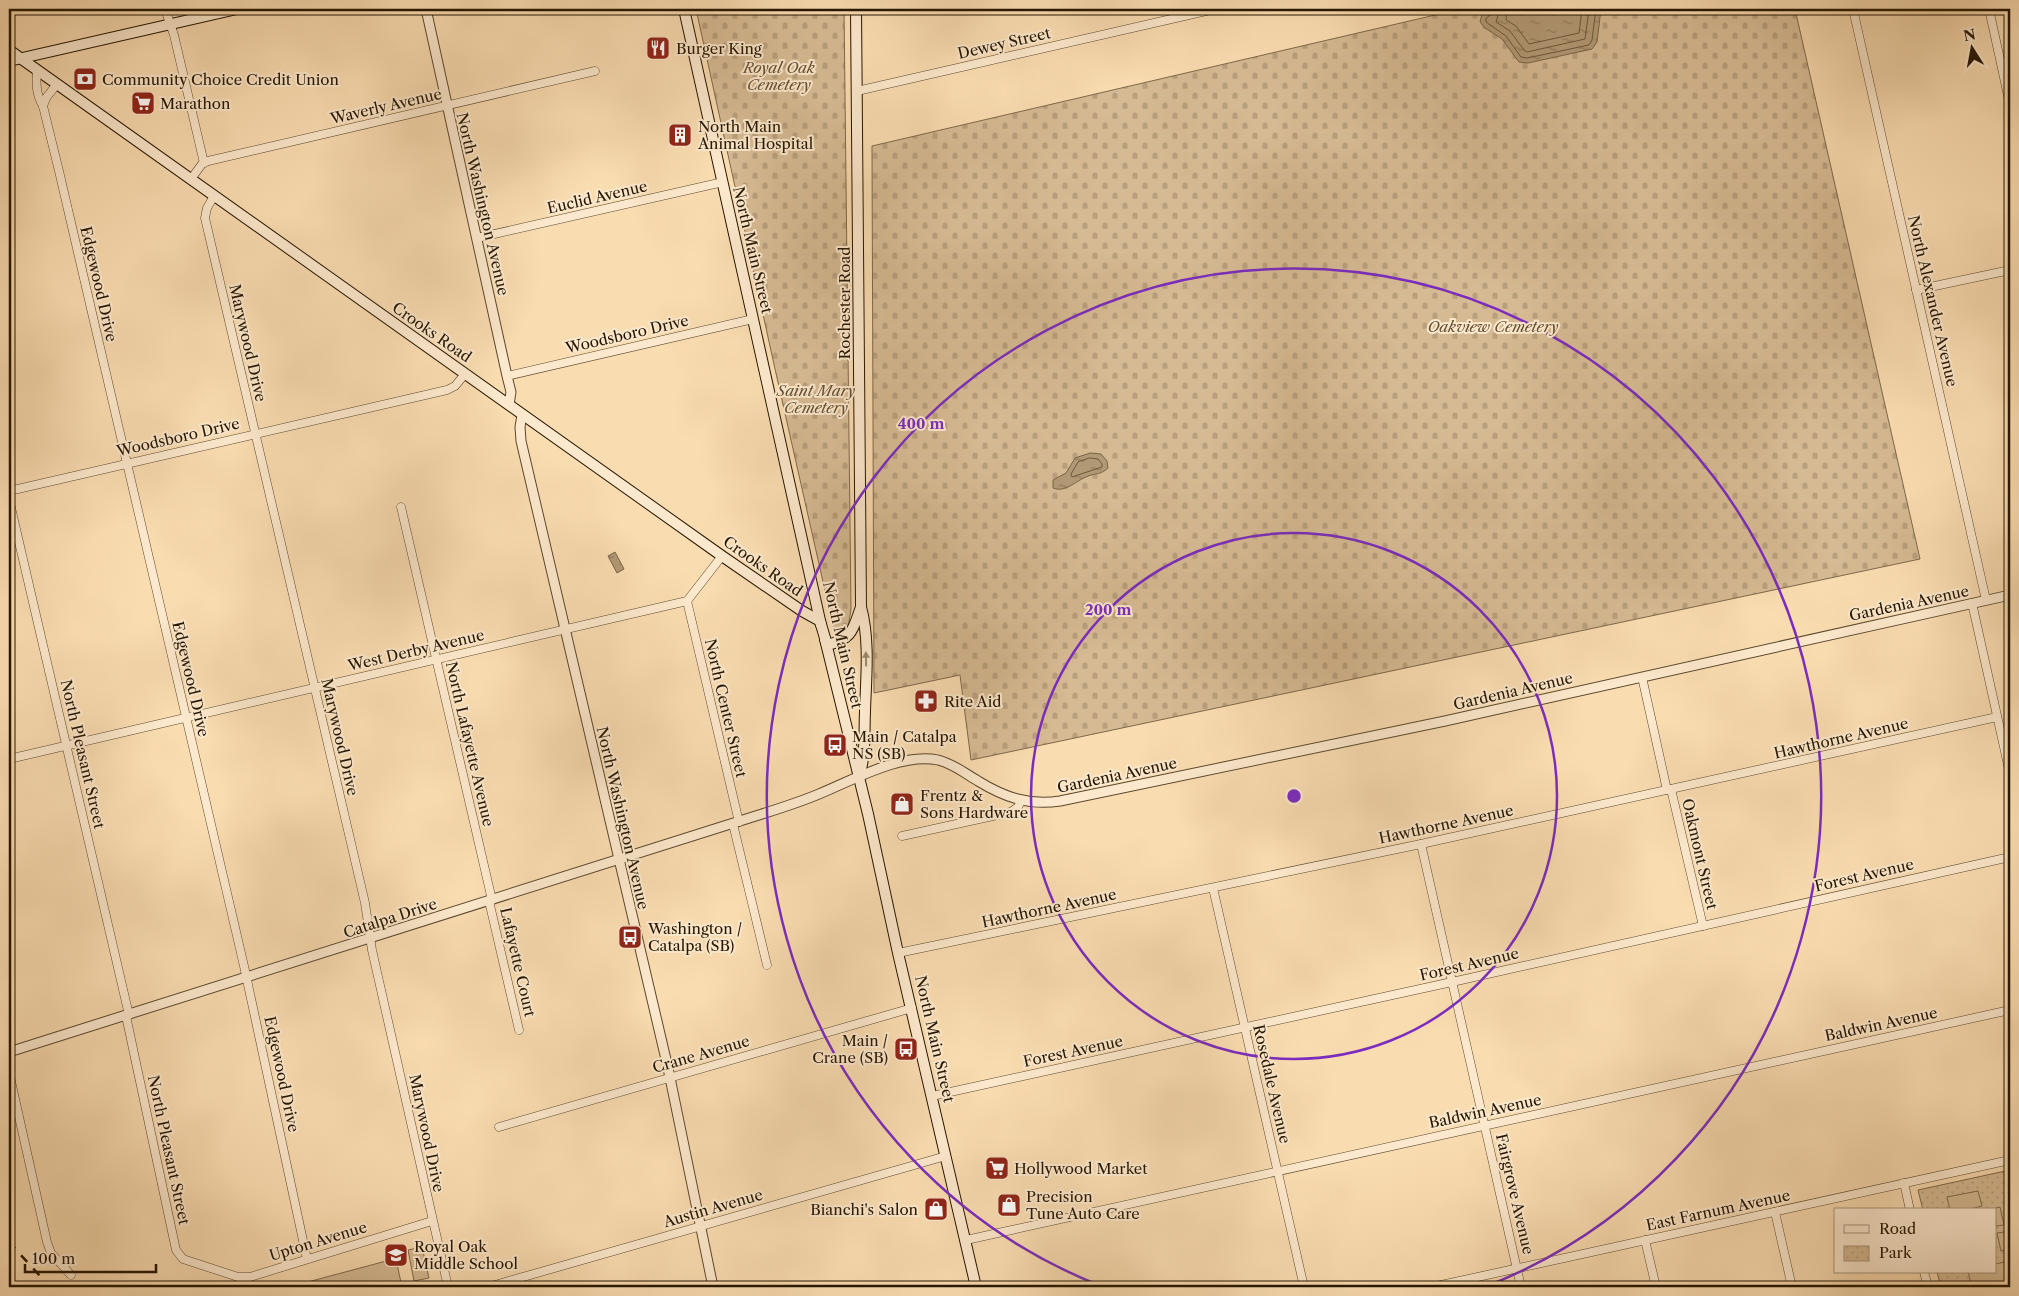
<svg xmlns="http://www.w3.org/2000/svg" width="2019" height="1296" font-family="'Libre Caslon Text',serif">
<style>
.cemetery{fill:url(#cemetery-stones);stroke:#7e684a}
.park{fill:url(#park-dots);stroke:#7e684a}
.pitch{fill:#d6ba93;stroke:#7e684a}
.water{fill:url(#water-ripples);stroke:#7a6547}
.lines{fill:none;stroke-linecap:round;stroke-linejoin:round}
.shore{stroke:#6c583b;stroke-width:1}
.minor-casing{stroke:#5a482d;stroke-width:9}
.tertiary-casing{stroke:#5a482d;stroke-width:11}
.secondary-casing{stroke:#251601;stroke-width:12}
.minor{stroke:#fce8cc;stroke-width:8}
.tertiary{stroke:#fce8cc;stroke-width:9}
.secondary{stroke:#fce8cc;stroke-width:10}
.rail{stroke:#251601;stroke-width:2.5;stroke-dasharray:9 9;stroke-linecap:butt}
.oneway{fill:#9b8a71}
.ring{fill:none;stroke:#7b2cbf;stroke-width:2.5}
.labels{text-anchor:middle;dominant-baseline:central;stroke-width:4;stroke-linejoin:round;paint-order:stroke}
.street-label{font-size:15px;fill:#251601;stroke:#fce8cc}
.poi-label{font-size:15px;fill:#251601;stroke:#fce8cc;text-anchor:start}
.park-label{font-size:15px;font-style:italic;fill:#634f34;stroke:#fce8cc}
.centre{fill:#7b2cbf;stroke:#fce8cc;stroke-width:2.5}
.ring-label{font-size:15px;text-anchor:middle;font-weight:bold;fill:#7b2cbf;stroke:#fce8cc;stroke-width:4;stroke-linejoin:round;paint-order:stroke}
</style>
<defs>
<pattern id="cemetery-stones" width="16" height="16" patternUnits="userSpaceOnUse" patternTransform="scale(1.25)"><rect width="16" height="16" fill="#d6ba93"/><path d="M2 7V4a2 2 0 0 1 4 0v3zM10 15v-3a2 2 0 0 1 4 0v3z" fill="#b89f7d"/></pattern>
<pattern id="park-dots" width="8" height="8" patternUnits="userSpaceOnUse" patternTransform="scale(1.25)"><rect width="8" height="8" fill="#d6ba93"/><path d="M2 2h.1M6 6h.1" fill="none" stroke="#b89f7d" stroke-width="1.8" stroke-linecap="round"/></pattern>
<pattern id="water-ripples" width="26" height="14" patternUnits="userSpaceOnUse" patternTransform="scale(1.25)"><rect width="26" height="14" fill="#b29975"/><path d="M2 4q2-2 4 0t4 0M15 11q2-2 4 0t4 0" fill="none" stroke="#917c5e"/></pattern>
</defs>
<rect width="100%" height="100%" fill="#fadcb1"/>
<filter id="stains"><feTurbulence type="fractalNoise" baseFrequency=".004" numOctaves="4"/><feColorMatrix values="0 0 0 0 .2 0 0 0 0 .09 0 0 0 0 .02 0 0 0 .5 -.17"/></filter>
<radialGradient id="worn" r=".72"><stop offset=".6" stop-color="#630" stop-opacity="0"/><stop offset="1" stop-color="#630" stop-opacity=".3"/></radialGradient>
<g class="cemetery">
<polygon points="696,9 844,9 851,609 848,628 837,630 833,626 775,369"/>
<polygon points="1461,9 1795,9 1920,559 971,760 960,675 874,693 872,146"/>
</g>
<polygon class="park" points="2010,1170 2010,1287 1941,1287 1937,1272 1995,1272 1995,1210 1923,1210 1918,1190"/>
<g class="pitch">
<polygon points="1978,1191 1982,1206 1966,1210 1950,1210 1947,1197"/>
<polygon points="2000,1207 2004,1225 1996,1226 1995,1210 1992,1209"/>
<polygon points="2005,1232 2009,1249 2001,1251 1997,1233"/>
<polygon points="422,1247 429,1278 414,1281 408,1250"/>
<polygon points="390,1260 397,1264 402,1287 289,1287"/>
<polygon points="2010,1261 2010,1287 1972,1287 1968,1272 1995,1272 1995,1264"/>
</g>
<g class="water">
<polygon points="1494,9 1601,9 1597,42 1592,49 1528,63 1519,62 1502,39 1485,28 1480,22 1482,14"/>
<path d="M1090,453L1101,454L1107,461L1108,468C1101,475 1094,473 1086,477C1076,481 1065,493 1053,488V480L1066,473L1075,458Z"/>
<polygon points="615,552 624,569 617,573 608,556"/>
</g>
<g class="lines">
<g class="shore">
<polyline points="1494,9 1492,14 1486,18 1486,22 1506,36 1521,57 1527,58 1589,45 1592,40 1596,9"/>
<polyline points="1500,9 1496,22 1510,31 1524,50 1527,52 1585,39 1589,9"/>
<polyline points="1507,9 1506,20 1516,26 1529,44 1579,33 1582,9"/>
<polygon points="1090,458 1098,459 1102,464 1102,467 1072,477 1071,474 1078,462"/>
</g>
<g class="minor-casing">
<g id="minor">
<polyline points="165,9 174,35 204,163"/>
<polyline points="1853,9 1986,600"/>
<polyline points="1989,9 2010,105"/>
<path d="M37,70C36,83 36,95 43,106L59,171L244,966L307,1259"/>
<polyline points="857,91 1215,9"/>
<polyline points="43,106 46,98 57,84"/>
<polyline points="191,179 202,164 208,161 595,71"/>
<polyline points="214,196 207,208 205,218 365,903 372,950 448,1287"/>
<polyline points="477,238 723,182"/>
<polyline points="1916,290 2010,270"/>
<polyline points="507,376 753,319"/>
<polyline points="9,491 447,390 455,386 465,374"/>
<polyline points="9,499 129,1015"/>
<polyline points="401,507 492,900"/>
<polyline points="687,601 739,822"/>
<polyline points="1972,603 2010,774"/>
<polyline points="1642,677 1667,790"/>
<polyline points="9,759 687,601 722,556"/>
<polyline points="1671,789 1703,926"/>
<polyline points="733,824 767,965"/>
<polyline points="902,836 1011,812 1018,807 1021,801"/>
<polyline points="1421,844 1521,1287"/>
<polyline points="1213,888 1304,1287"/>
<polyline points="489,901 519,1030"/>
<polyline points="898,953 1421,844 1997,717"/>
<polyline points="126,1016 176,1250 183,1259 238,1277 250,1277 432,1221"/>
<polyline points="9,1072 47,1242 51,1253 71,1275"/>
<polyline points="932,1096 1461,980 2010,857"/>
<polyline points="499,1127 912,1008"/>
<polyline points="1904,1183 1910,1210"/>
<polyline points="1775,1212 1792,1287"/>
<polyline points="966,1240 2010,1010"/>
<polyline points="1645,1240 1656,1287"/>
<polyline points="1924,1272 1928,1287"/>
<polyline points="488,1287 946,1156"/>
<polyline points="1432,1287 2010,1160"/>
</g>
</g>
<g class="tertiary-casing">
<g id="tertiary">
<polyline points="426,9 507,376 511,392 509,405"/>
<polyline points="522,415 520,427 521,441 668,1068 713,1287"/>
<path d="M9,1052L762,814C781,808 800,802 819,794C851,781 902,752 938,760C954,764 964,773 978,781C1004,797 1029,806 1060,801L1445,721L2010,595"/>
</g>
</g>
<g class="secondary-casing">
<g id="secondary">
<polyline points="684,9 821,625"/>
<polyline points="9,50 722,556 802,611 820,621 827,645"/>
<polyline points="9,61 237,9"/>
<polyline points="825,639 868,814 898,953 976,1287"/>
<path d="M825,639L827,645C853,639 853,629 861,607L856,9"/>
<path d="M859,777C866,754 864,735 865,711C866,678 870,640 861,607"/>
</g>
</g>
<use href="#minor" class="minor"/>
<use href="#tertiary" class="tertiary"/>
<use href="#secondary" class="secondary"/>
<polyline class="rail" points="9,1242 50,1287"/>
</g>
<defs><path id="oneway-solid" d="M-6-.8H1V-3.2L6.5 0L1 3.2V.8H-6Z" transform="scale(1.25)"/></defs>
<use class="oneway" href="#oneway-solid" transform="translate(866 659) rotate(-91)"/>
<g class="ring">
<circle cx="1294" cy="796" r="263"/>
<path d="M1101 1286A527 527 0 1 1 1487 1286"/>
</g>
<defs>
<g id="restaurant-square" transform="scale(1.25)"><rect x="-9" y="-9" width="18" height="18" rx="4" fill="#8f2418" stroke="#fce8cc"/><path d="M-5-6h1v4h1v-4h1v4h1v-4h1v5L-1.5 .5V6h-2V.5L-5-1ZM5-6V6H3V1.5H1.5Q1.5-4 5-6Z" fill="#fff"/></g>
<g id="bank-square" transform="scale(1.25)"><rect x="-9" y="-9" width="18" height="18" rx="4" fill="#8f2418" stroke="#fce8cc"/><path d="M-6-4H6V4H-6ZM0-2.3a2.3 2.3 0 1 0 0 4.6a2.3 2.3 0 1 0 0-4.6Z" fill="#fff"/></g>
<g id="supermarket-square" transform="scale(1.25)"><rect x="-9" y="-9" width="18" height="18" rx="4" fill="#8f2418" stroke="#fce8cc"/><path d="M-6-5.5h2.5l.6 2H6L4.5 2H-2.5L-4.4-4H-6ZM-1.5 3.2a1.3 1.3 0 1 0 .1 0ZM3 3.2a1.3 1.3 0 1 0 .1 0Z" fill="#fff"/></g>
<g id="building-square" transform="scale(1.25)"><rect x="-9" y="-9" width="18" height="18" rx="4" fill="#8f2418" stroke="#fce8cc"/><path d="M-4-6H4V6H1V3H-1V6H-4ZM-2.5-4.3h1.7v1.8h-1.7ZM.8-4.3h1.7v1.8H.8ZM-2.5-1h1.7V.8h-1.7ZM.8-1h1.7V.8H.8Z" fill="#fff"/></g>
<g id="pharmacy-square" transform="scale(1.25)"><rect x="-9" y="-9" width="18" height="18" rx="4" fill="#8f2418" stroke="#fce8cc"/><path d="M-2-6h4v4h4v4h-4v4h-4v-4h-4v-4h4Z" fill="#fff"/></g>
<g id="bus-square" transform="scale(1.25)"><rect x="-9" y="-9" width="18" height="18" rx="4" fill="#8f2418" stroke="#fce8cc"/><path d="M-5-6H5V4H4V6H2V4H-2V6H-4V4H-5ZM-3.5-4V0h7V-4ZM-3.5 1.2v1.5H-2V1.2ZM2 1.2v1.5H3.5V1.2Z" fill="#fff"/></g>
<g id="shop-square" transform="scale(1.25)"><rect x="-9" y="-9" width="18" height="18" rx="4" fill="#8f2418" stroke="#fce8cc"/><path d="M-5-2.5h2.3a2.7 3.5 0 0 1 5.4 0H5L5.5 6h-11ZM-1.5-2.5h3a1.5 2.3 0 0 0-3 0Z" fill="#fff"/></g>
<g id="school-square" transform="scale(1.25)"><rect x="-9" y="-9" width="18" height="18" rx="4" fill="#8f2418" stroke="#fce8cc"/><path d="M0-5L7-2L0 1L-7-2ZM-4 1L0 2.5L4 1V4Q0 6-4 4Z" fill="#fff"/></g>
</defs>
<g fill-rule="evenodd">
<use href="#restaurant-square" x="658" y="48"/>
<use href="#bank-square" x="85" y="79"/>
<use href="#supermarket-square" x="143" y="103"/>
<use href="#building-square" x="680" y="135"/>
<use href="#pharmacy-square" x="926" y="701"/>
<use href="#bus-square" x="835" y="745"/>
<use href="#shop-square" x="902" y="804"/>
<use href="#bus-square" x="630" y="937"/>
<use href="#bus-square" x="906" y="1049"/>
<use href="#supermarket-square" x="997" y="1168"/>
<use href="#shop-square" x="1009" y="1205"/>
<use href="#shop-square" x="936" y="1209"/>
<use href="#school-square" x="396" y="1255"/>
</g>
<g class="labels">
<g class="street-label">
<text transform="translate(1004 43) rotate(-13)">Dewey Street</text>
<text transform="translate(386 106) rotate(-13)">Waverly Avenue</text>
<text transform="translate(597 197) rotate(-13)">Euclid Avenue</text>
<text transform="translate(483 204) rotate(77)">North Washington Avenue</text>
<text transform="translate(753 250) rotate(77)">North Main Street</text>
<text transform="translate(99 284) rotate(77)">Edgewood Drive</text>
<text transform="translate(1933 301) rotate(77)">North Alexander Avenue</text>
<text transform="translate(844 303) rotate(-90)">Rochester Road</text>
<text transform="translate(432 332) rotate(35)">Crooks Road</text>
<text transform="translate(627 334) rotate(-13)">Woodsboro Drive</text>
<text transform="translate(248 343) rotate(77)">Marywood Drive</text>
<text transform="translate(178 437) rotate(-13)">Woodsboro Drive</text>
<text transform="translate(763 566) rotate(35)">Crooks Road</text>
<text transform="translate(1909 603) rotate(-12)">Gardenia Avenue</text>
<text transform="translate(843 645) rotate(77)">North Main Street</text>
<text transform="translate(416 650) rotate(-13)">West Derby Avenue</text>
<text transform="translate(191 679) rotate(77)">Edgewood Drive</text>
<text transform="translate(1513 691) rotate(-13)">Gardenia Avenue</text>
<text transform="translate(726 708) rotate(77)">North Center Street</text>
<text transform="translate(340 737) rotate(77)">Marywood Drive</text>
<text transform="translate(1841 738) rotate(-13)">Hawthorne Avenue</text>
<text transform="translate(470 744) rotate(77)">North Lafayette Avenue</text>
<text transform="translate(83 754) rotate(77)">North Pleasant Street</text>
<text transform="translate(1117 775) rotate(-12)">Gardenia Avenue</text>
<text transform="translate(623 818) rotate(77)">North Washington Avenue</text>
<text transform="translate(1446 824) rotate(-12)">Hawthorne Avenue</text>
<text transform="translate(1700 854) rotate(77)">Oakmont Street</text>
<text transform="translate(1864 875) rotate(-13)">Forest Avenue</text>
<text transform="translate(1049 908) rotate(-12)">Hawthorne Avenue</text>
<text transform="translate(390 918) rotate(-18)">Catalpa Drive</text>
<text transform="translate(518 962) rotate(77)">Lafayette Court</text>
<text transform="translate(1469 964) rotate(-13)">Forest Avenue</text>
<text transform="translate(1881 1024) rotate(-12)">Baldwin Avenue</text>
<text transform="translate(935 1039) rotate(77)">North Main Street</text>
<text transform="translate(1073 1051) rotate(-12)">Forest Avenue</text>
<text transform="translate(701 1054) rotate(-16)">Crane Avenue</text>
<text transform="translate(282 1074) rotate(78)">Edgewood Drive</text>
<text transform="translate(1272 1084) rotate(77)">Rosedale Avenue</text>
<text transform="translate(1485 1111) rotate(-12)">Baldwin Avenue</text>
<text transform="translate(427 1133) rotate(78)">Marywood Drive</text>
<text transform="translate(169 1150) rotate(78)">North Pleasant Street</text>
<text transform="translate(1515 1194) rotate(77)">Fairgrove Avenue</text>
<text transform="translate(713 1208) rotate(-16)">Austin Avenue</text>
<text transform="translate(1718 1210) rotate(-12)">East Farnum Avenue</text>
<text transform="translate(318 1241) rotate(-17)">Upton Avenue</text>
</g>
<g class="poi-label">
<text x="676" y="48">Burger King</text>
<text x="102" y="79">Community Choice Credit Union</text>
<text x="160" y="103">Marathon</text>
<text x="698" y="126">North Main<tspan x="698" dy="17">Animal Hospital</tspan></text>
<text x="944" y="701">Rite Aid</text>
<text x="852" y="736">Main / Catalpa<tspan x="852" dy="17">NS (SB)</tspan></text>
<text x="920" y="795">Frentz &amp;<tspan x="920" dy="17">Sons Hardware</tspan></text>
<text x="648" y="928">Washington /<tspan x="648" dy="17">Catalpa (SB)</tspan></text>
<text x="888" y="1040" text-anchor="end">Main /<tspan x="888" dy="17">Crane (SB)</tspan></text>
<text x="1014" y="1168">Hollywood Market</text>
<text x="1026" y="1196">Precision<tspan x="1026" dy="17">Tune Auto Care</tspan></text>
<text x="918" y="1209" text-anchor="end">Bianchi's Salon</text>
<text x="414" y="1246">Royal Oak<tspan x="414" dy="17">Middle School</tspan></text>
</g>
<g class="park-label">
<text x="779" y="67">Royal Oak<tspan x="779" dy="17">Cemetery</tspan></text>
<text x="1493" y="326">Oakview Cemetery</text>
<text x="816" y="390">Saint Mary<tspan x="816" dy="17">Cemetery</tspan></text>
</g>
</g>
<circle cx="1294" cy="796" r="8" class="centre"/>
<g class="ring-label">
<text x="921" y="429">400 m</text>
<text x="1108" y="615">200 m</text>
</g>
<rect width="2019" height="1296" fill="none" stroke="#fadcb1" stroke-width="30"/>
<rect x="10" y="10" width="1999" height="1276" fill="none" stroke="#251601" stroke-width="2.5"/>
<rect x="15" y="15" width="1989" height="1266" fill="none" stroke="#251601"/>
<rect x="1834" y="1208" width="162" height="65" fill="#fce8cc" stroke="#a6947b"/>
<rect x="1844" y="1225" width="25" height="8" fill="#fce8cc" stroke="#a6947b"/>
<text x="1879" y="1234" font-size="15" fill="#251601">Road</text>
<rect x="1844" y="1246" width="25" height="15" fill="url(#park-dots)" stroke="#a6947b"/>
<text x="1879" y="1258" font-size="15" fill="#251601">Park</text>
<g transform="translate(1972 48) rotate(349)" stroke="#fce8cc" stroke-width="4" paint-order="stroke">
<path d="M0-4L9 19L0 12L-9 19Z" fill="#251601"/>
<text y="-8" font-size="14" font-weight="bold" text-anchor="middle" fill="#251601">N</text>
</g>
<path d="M25 1264v8h131v-8" fill="none" stroke="#251601" stroke-width="2.5"/>
<text x="32" y="1264" font-size="15" fill="#251601" stroke="#fce8cc" stroke-width="4" paint-order="stroke">100 m</text>
<rect width="100%" height="100%" filter="url(#stains)"/>
<rect width="100%" height="100%" fill="url(#worn)"/>
</svg>
